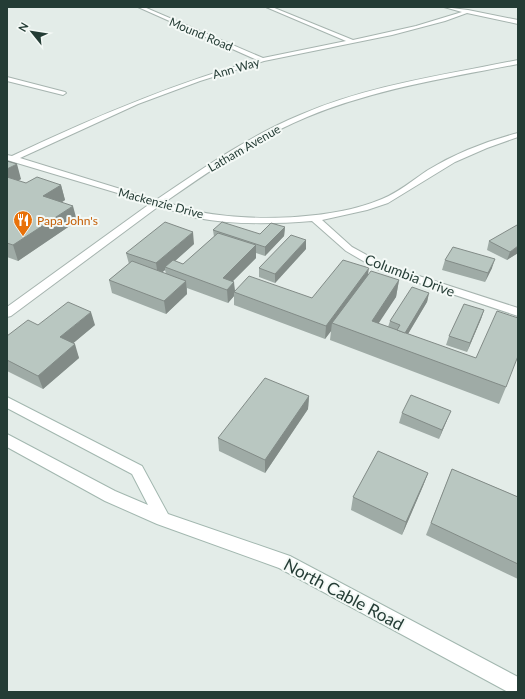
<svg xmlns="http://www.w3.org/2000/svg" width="525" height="699" font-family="Lato,sans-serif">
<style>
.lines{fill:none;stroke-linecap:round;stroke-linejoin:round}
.street-casing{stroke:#a6b4af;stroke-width:2}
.secondary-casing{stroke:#a2b7af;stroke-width:2}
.street{fill:#fff;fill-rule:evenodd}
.secondary{fill:#fff;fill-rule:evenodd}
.wall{fill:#9faba6;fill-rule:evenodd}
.shaded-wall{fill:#828b87}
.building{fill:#b9c7c1;stroke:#828b87}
.labels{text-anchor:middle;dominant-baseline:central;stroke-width:4;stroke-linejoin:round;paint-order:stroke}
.far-street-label{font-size:12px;fill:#243c35;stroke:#f4f9f6}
.far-food-label{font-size:12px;fill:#c56008;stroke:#f4f9f6;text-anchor:start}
.street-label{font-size:14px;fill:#243c35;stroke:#f4f9f6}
.near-street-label{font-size:17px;fill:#243c35;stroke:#f4f9f6}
</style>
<rect width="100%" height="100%" fill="#e3ece8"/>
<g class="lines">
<g class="street-casing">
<g id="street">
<path d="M138,7H144L263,58L346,41L266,7H272L353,40L416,26L462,12L444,7L468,10L518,20V24L467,13L445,21L392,35L264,61L200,81L138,104L20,158L156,200C202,169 249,136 300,115C369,85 445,75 518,60V64C447,78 375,89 307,117C256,138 210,171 165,202C176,205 188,210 200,212C252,222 333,220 382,199C399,192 413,180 428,170C456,153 487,141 518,133V137L487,148L455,162L388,203L367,210L322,220L352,247L385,265L518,308V316L377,269L346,251L312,221C274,224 234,225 197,218C184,215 172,210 159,206L11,316L7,317V307L151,203L7,160V155L12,156C92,118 172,84 257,60Z"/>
<polygon points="7,77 65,92 66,93 63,95 7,81"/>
</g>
</g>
<g class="secondary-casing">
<polygon id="secondary" points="7,397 142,466 168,514 290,556 518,677 518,692 508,692 279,568 157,524 105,501 7,447 7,434 115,491 148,505 132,474 7,408"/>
</g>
<use href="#street" class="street"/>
<use href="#secondary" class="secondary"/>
</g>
<g class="wall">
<polygon points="7,161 21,179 18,181 26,183 61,185 65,200 62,202 77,221 18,261 7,257"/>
<path d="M285,227L284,236L265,256L256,253V258L233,281L235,291L312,298L368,274L399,280L396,297L378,323L388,327L390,321L429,293L427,302L408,334L506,387L499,404L330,340L331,331L325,339L234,305V296L228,303L187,288V294L166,314L112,293L109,280L129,264L126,253L194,244L175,261L183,264L214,237L213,230L260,234ZM165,270L166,274L162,272Z"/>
<polygon points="489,241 518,253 507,260 487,250"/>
<polygon points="306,249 275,283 259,277 259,268"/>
<polygon points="445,260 492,268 485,282 442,270"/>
<polygon points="484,310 481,319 467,352 446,345 449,336"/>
<polygon points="95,325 73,343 79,358 43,389 7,371 7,336"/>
<polygon points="309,396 308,409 265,473 219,451 218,438"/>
<polygon points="402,413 447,420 439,439 399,423"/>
<polygon points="452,469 518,497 518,579 426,535"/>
<polygon points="428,473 423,486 402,535 351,510 353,497"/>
</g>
<g class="shaded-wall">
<polygon points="17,164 21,179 7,187 7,169"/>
<polygon points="61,185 65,200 48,211 43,196"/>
<polygon points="73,206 77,221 18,261 13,245"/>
<polygon points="285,227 284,236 265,256 265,247"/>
<polygon points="193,232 194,244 167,268 165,267 165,270 158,276 156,263"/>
<polygon points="306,240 306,249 275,283 275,274"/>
<polygon points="256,245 256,258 225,289 223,278"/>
<polygon points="518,246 518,253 507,260 510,252"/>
<polygon points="495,259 492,268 485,282 488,273"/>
<polygon points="369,268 367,281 332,323 331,331 325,339 326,326"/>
<polygon points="399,280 396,297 369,338 372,321"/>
<polygon points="186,281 187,294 166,314 164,301"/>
<polygon points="234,282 235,292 234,292 234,296 228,303 227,290"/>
<polygon points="429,293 427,302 402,344 404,334"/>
<polygon points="484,310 481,319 467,352 470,343"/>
<polygon points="91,312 95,325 64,351 60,337"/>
<polygon points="75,344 79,358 43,389 38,376"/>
<polygon points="309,396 308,409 265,473 265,460"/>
<polygon points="451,411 447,420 439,439 442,430"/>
<polygon points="428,473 423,486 402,535 406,522"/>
</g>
<g class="building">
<polygon points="7,161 17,164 7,169"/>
<polygon points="7,177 26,183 37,177 61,185 43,196 73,206 13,245 7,243"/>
<polygon points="165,222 193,232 156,263 126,253"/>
<polygon points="222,222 260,234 271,223 285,227 265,247 213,230"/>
<polygon points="517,225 518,225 518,246 510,252 489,241"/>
<polygon points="218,233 256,245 223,278 234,282 227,290 165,267 173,260 183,264"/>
<polygon points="291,235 306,240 275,274 259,268"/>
<polygon points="453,247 495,259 488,273 445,260"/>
<polygon points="343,260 369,268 326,326 234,292 249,276 312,298"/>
<polygon points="132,261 186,281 164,301 109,280"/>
<polygon points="371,271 399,280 372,321 476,358 497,311 518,318 518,356 506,387 332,323"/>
<polygon points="412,287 429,293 405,333 397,330 400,325 390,321"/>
<polygon points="68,302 91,312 60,337 75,344 38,376 7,360 7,336 28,320 38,325"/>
<polygon points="464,304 484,310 470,343 449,336"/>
<polygon points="265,378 309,396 265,460 218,438"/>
<polygon points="411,395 451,411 442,430 402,413"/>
<polygon points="378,451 428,473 406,522 353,497"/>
<polygon points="452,469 518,497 518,564 431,523"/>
</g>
<defs>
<g id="restaurant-pin" transform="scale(1)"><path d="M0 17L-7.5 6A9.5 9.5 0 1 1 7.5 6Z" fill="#e8710a" stroke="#f4f9f6"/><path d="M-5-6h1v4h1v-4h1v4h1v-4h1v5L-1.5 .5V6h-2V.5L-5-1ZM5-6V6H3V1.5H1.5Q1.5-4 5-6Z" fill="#fff"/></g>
</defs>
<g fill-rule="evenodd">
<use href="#restaurant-pin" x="23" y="220"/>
</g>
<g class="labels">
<g class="far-street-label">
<text transform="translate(201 34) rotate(23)">Mound Road</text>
<text transform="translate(236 68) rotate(-16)">Ann Way</text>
<text transform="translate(244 148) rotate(-30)">Latham Avenue</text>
<text transform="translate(161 203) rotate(15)">Mackenzie Drive</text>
</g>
<g class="far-food-label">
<text x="37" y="220">Papa John's</text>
</g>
<g class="street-label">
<text transform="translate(410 275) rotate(21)">Columbia Drive</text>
</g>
<g class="near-street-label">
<text transform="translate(344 594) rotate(28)">North Cable Road</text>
</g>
</g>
<rect width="525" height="699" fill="none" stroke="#243c35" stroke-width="16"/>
<g transform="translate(32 32) rotate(300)" stroke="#f4f9f6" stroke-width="3" paint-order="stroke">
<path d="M0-3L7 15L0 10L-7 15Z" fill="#243c35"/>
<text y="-6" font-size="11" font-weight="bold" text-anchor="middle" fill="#243c35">N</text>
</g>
</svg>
